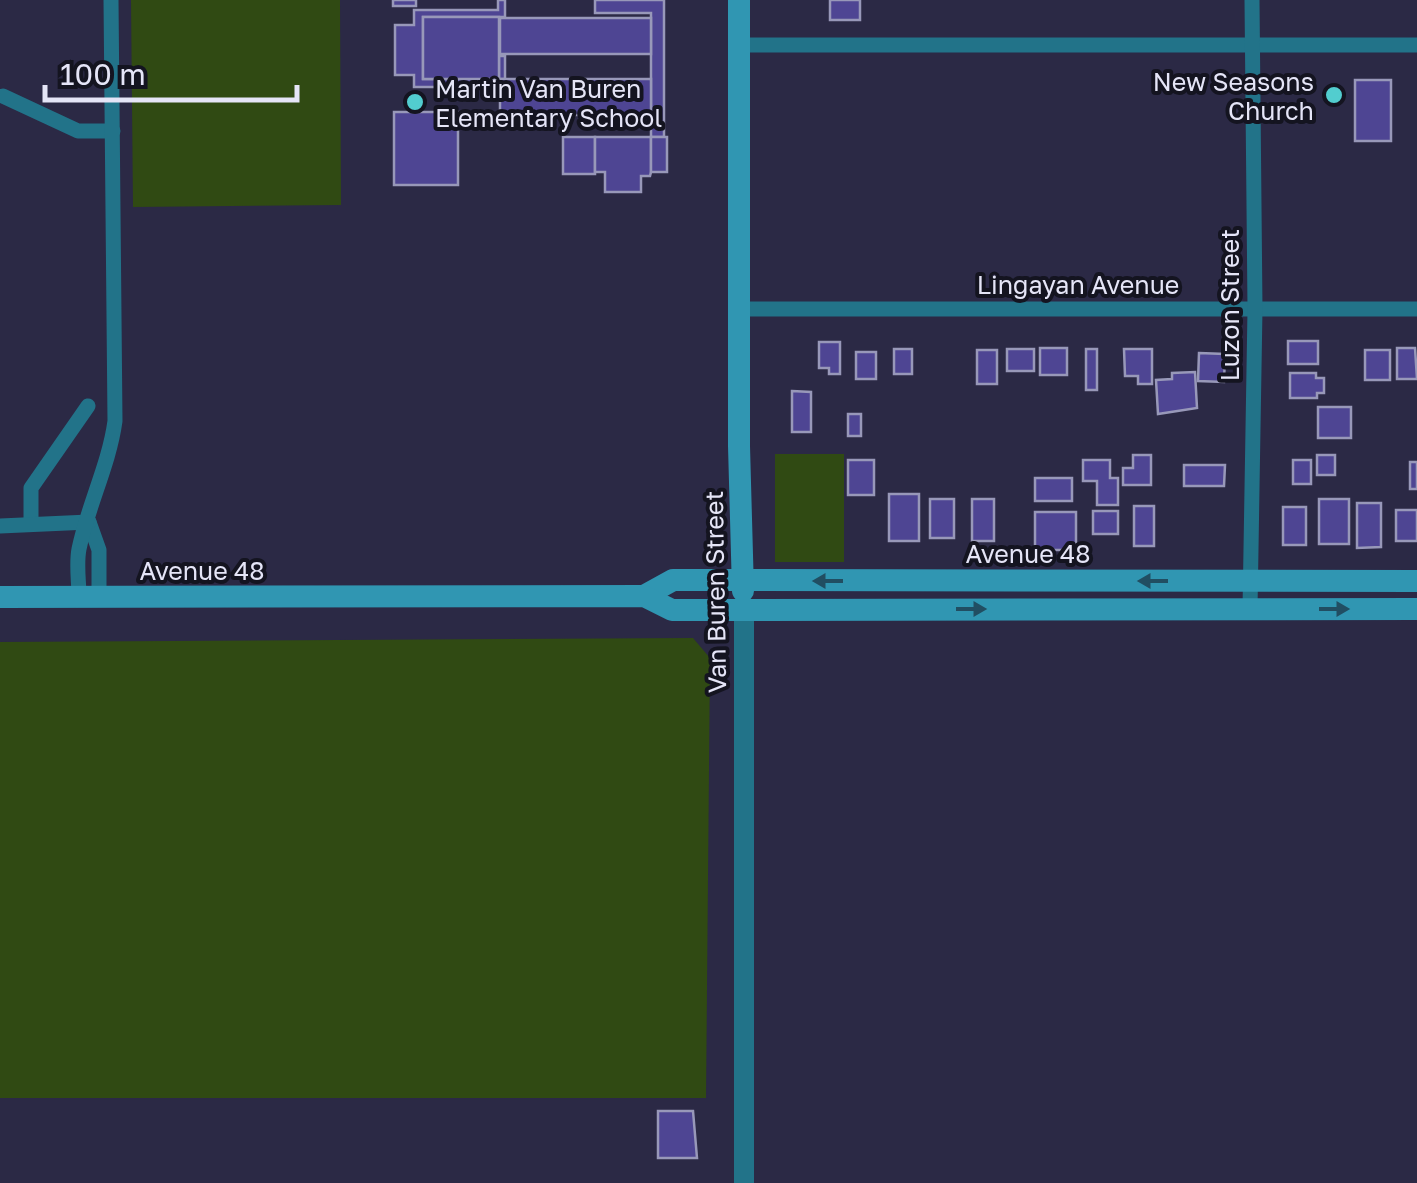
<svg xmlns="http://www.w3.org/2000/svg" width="1417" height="1183" font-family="'Golos Text',sans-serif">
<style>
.green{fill:#304a13}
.building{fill:#4e4593;stroke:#9898b9;stroke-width:2.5}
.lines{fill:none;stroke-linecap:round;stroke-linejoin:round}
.minor{stroke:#227389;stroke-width:15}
.tertiary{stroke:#227389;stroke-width:20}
.secondary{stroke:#3096b2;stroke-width:22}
.oneway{fill:#214e62}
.poi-dot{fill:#52cdcf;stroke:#141420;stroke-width:4}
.labels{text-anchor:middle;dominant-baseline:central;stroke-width:8;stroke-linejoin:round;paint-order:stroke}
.poi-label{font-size:25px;fill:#e5e5f7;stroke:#141420;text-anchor:end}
.street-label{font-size:25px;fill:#e5e5f7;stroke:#141420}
</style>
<rect width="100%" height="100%" fill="#2b2945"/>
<g class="green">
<polygon points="131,0 340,0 341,205 133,207"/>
<rect x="775" y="454" width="69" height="108"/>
<polygon points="693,638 710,658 706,1098 0,1098 0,642"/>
</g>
<g class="building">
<rect x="393" y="0" width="23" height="6"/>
<polygon points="498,0 505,0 505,17 423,17 423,79 499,79 499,56 505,56 505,79 500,79 500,87 414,87 414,75 395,75 395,25 414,25 414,10 498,10"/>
<polygon points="595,0 664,0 664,137 651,137 651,13 595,13"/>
<rect x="830" y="0" width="30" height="20"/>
<rect x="423" y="17" width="76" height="62"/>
<rect x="500" y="18" width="151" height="36"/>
<rect x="500" y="79" width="151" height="36"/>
<rect x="1355" y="80" width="36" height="61"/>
<rect x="394" y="112" width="64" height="73"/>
<rect x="563" y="137" width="32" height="37"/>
<polygon points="595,137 651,137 651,172 650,176 641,176 641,192 605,192 605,172 595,172"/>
<rect x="651" y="137" width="16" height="35"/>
<rect x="1288" y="341" width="30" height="23"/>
<polygon points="819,342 840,342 840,374 829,374 829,368 819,368"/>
<rect x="1040" y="348" width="27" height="27"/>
<polygon points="1397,348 1415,348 1417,379 1397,379"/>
<rect x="894" y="349" width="18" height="25"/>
<rect x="1007" y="349" width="27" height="22"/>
<rect x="1086" y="349" width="11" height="41"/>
<polygon points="1124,349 1152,349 1152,384 1138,384 1138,376 1125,376"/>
<rect x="977" y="350" width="20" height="34"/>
<rect x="1365" y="350" width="25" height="30"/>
<rect x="856" y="352" width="20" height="27"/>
<polygon points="1199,353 1225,354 1224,382 1198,381"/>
<polygon points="1195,372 1197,408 1158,414 1156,380 1172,379 1172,373"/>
<polygon points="1290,373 1316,373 1316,378 1324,378 1324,393 1317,393 1317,398 1290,398"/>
<polygon points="792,391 811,392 811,432 792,432"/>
<rect x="1318" y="407" width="33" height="31"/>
<rect x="848" y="414" width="13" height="22"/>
<polygon points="1133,455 1151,455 1151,485 1123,485 1123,468 1133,468"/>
<rect x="1317" y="455" width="18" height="20"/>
<rect x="848" y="460" width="26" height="35"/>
<polygon points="1083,460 1110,460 1110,478 1118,478 1118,505 1097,505 1097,481 1083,481"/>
<rect x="1293" y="460" width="18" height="24"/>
<rect x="1410" y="462" width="7" height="27"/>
<polygon points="1184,465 1225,465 1224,486 1184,486"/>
<rect x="1035" y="478" width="37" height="23"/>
<rect x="889" y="494" width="30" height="47"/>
<rect x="930" y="499" width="24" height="39"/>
<rect x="972" y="499" width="22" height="42"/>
<rect x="1319" y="499" width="30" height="45"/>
<polygon points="1357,503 1381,503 1381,547 1357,548"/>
<rect x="1134" y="506" width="20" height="40"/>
<rect x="1283" y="507" width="23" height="38"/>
<rect x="1396" y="510" width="21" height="31"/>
<rect x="1093" y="511" width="25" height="23"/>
<rect x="1035" y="512" width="41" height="38"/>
<polygon points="658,1111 693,1111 697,1158 658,1158"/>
</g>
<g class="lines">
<g class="minor">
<polyline points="739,45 1417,45"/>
<polyline points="3,96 78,131 113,131"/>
<polyline points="739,309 1417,309"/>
<polyline points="31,522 31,488 88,406"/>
<polyline points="89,522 99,550 99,598"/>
<polyline points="0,526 89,522"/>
<path d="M79,597C79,582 76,564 79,549C88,505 109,465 115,421L111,0"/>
<polyline points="1250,609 1255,309 1252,0"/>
</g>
<polyline class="tertiary" points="744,609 744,1183"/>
<g class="secondary">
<polyline points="739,0 739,446 743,591"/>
<polyline points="644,596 673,580 1417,581"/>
<polyline points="0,597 644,596 672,610 1417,609"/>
</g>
</g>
<defs><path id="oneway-solid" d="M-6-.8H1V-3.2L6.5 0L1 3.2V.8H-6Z" transform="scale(2.5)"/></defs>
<g class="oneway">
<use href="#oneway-solid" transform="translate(828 581) rotate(-180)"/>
<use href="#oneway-solid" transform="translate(1153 581) rotate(180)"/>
<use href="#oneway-solid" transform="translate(971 609)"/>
<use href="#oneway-solid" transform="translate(1334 609)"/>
</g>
<g class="poi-dot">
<circle cx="1334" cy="95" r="10"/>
<circle cx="415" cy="102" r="10"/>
</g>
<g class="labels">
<g class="poi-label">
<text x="1314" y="81">New Seasons<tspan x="1314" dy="29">Church</tspan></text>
<text x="435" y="88" text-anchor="start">Martin Van Buren<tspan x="435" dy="29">Elementary School</tspan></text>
</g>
<g class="street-label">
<text x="1078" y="284">Lingayan Avenue</text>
<text transform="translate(1229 305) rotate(-90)">Luzon Street</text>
<text x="1028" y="553">Avenue 48</text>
<text x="202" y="570">Avenue 48</text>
<text transform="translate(715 592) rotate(-91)">Van Buren Street</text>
</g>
</g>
<path d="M45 85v15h252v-15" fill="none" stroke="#e5e5f7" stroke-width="5"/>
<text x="60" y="85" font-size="30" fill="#e5e5f7" stroke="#141420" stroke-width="8" paint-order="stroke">100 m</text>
</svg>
